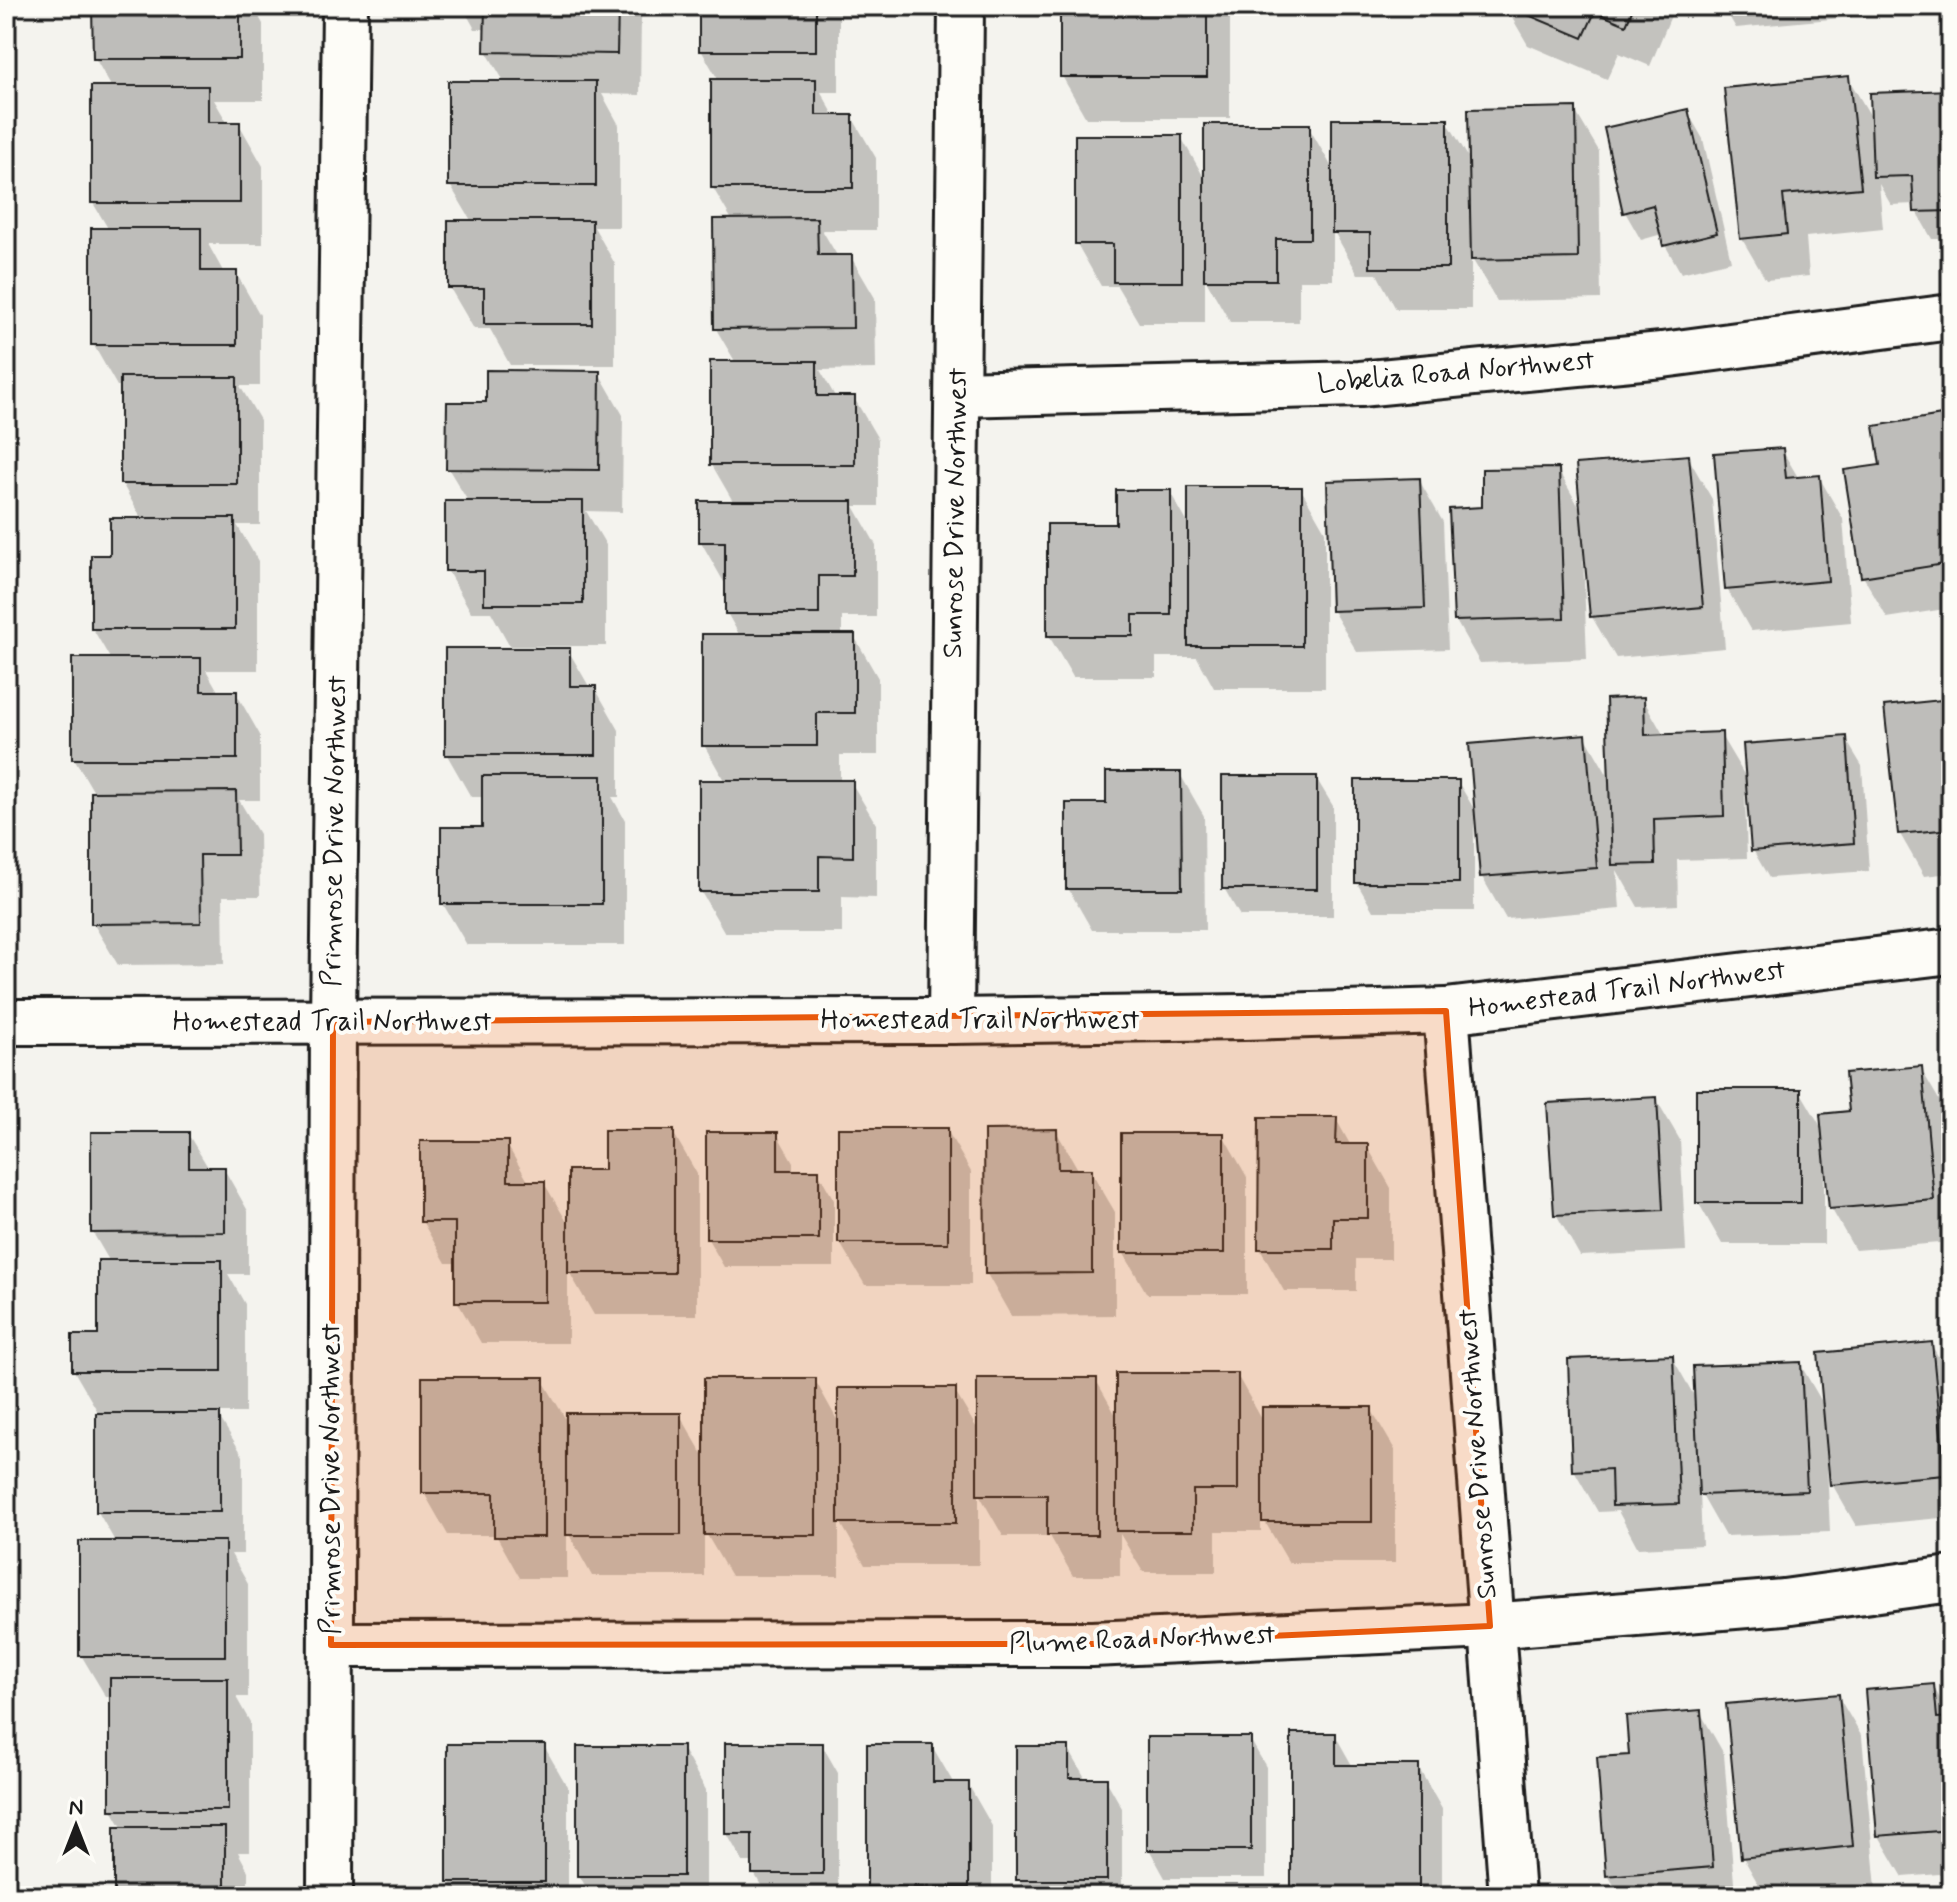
<svg xmlns="http://www.w3.org/2000/svg" width="1957" height="1902" font-family="Mynerve,sans-serif">
<style>
.shadow{fill:#0003}
.building{fill:#bebdba;stroke:#1c1c1c;stroke-width:2}
.lines{fill:none;stroke-linecap:round;stroke-linejoin:round}
.minor-casing{stroke:#1c1c1c;stroke-width:50}
.minor{stroke:#fdfcf7;stroke-width:44}
.marked{fill:#e8590c;fill-opacity:0.2;stroke:#e8590c;stroke-width:6;stroke-linejoin:round}
.labels{text-anchor:middle;dominant-baseline:central;stroke-width:8;stroke-linejoin:round;paint-order:stroke}
.street-label{font-size:28px;fill:#1c1c1c;stroke:#fdfcf7}
</style>
<rect width="100%" height="100%" fill="#f4f3ee"/>
<filter id="ink" filterUnits="userSpaceOnUse"><feTurbulence type="fractalNoise" baseFrequency=".0125" numOctaves="2"/><feDisplacementMap in="SourceGraphic" scale="16" xChannelSelector="R" yChannelSelector="G"/><feConvolveMatrix kernelMatrix="1 2 1 2 8 2 1 2 1" color-interpolation-filters="sRGB"/></filter>
<g filter="url(#ink)">
<g class="shadow">
<polygon points="94,6 253,6 263,24 263,100 214,100 228,124 239,124 263,166 263,244 208,244 224,273 236,273 260,315 260,386 240,386 260,420 260,525 237,525 258,561 258,670 206,670 219,693 236,693 260,735 260,800 239,800 259,834 260,896 223,896 224,964 118,965 93,923 95,794 74,758 111,660 93,629 112,557 142,520 122,483 122,386 117,386 93,344 109,230 93,203 112,88 95,58"/>
<polygon points="462,6 636,6 641,16 640,95 602,94 619,125 619,227 594,227 615,264 615,365 510,365 490,329 474,329 450,288 472,222 450,185 505,83 486,51 487,29 475,29"/>
<polygon points="701,6 878,6 878,15 839,15 839,92 821,92 835,117 852,117 876,158 876,230 822,230 838,257 851,257 875,298 876,369 820,370 836,398 854,398 878,439 878,506 854,506 876,545 876,617 842,617 842,636 854,636 878,678 878,755 840,755 840,782 851,782 876,824 876,898 842,897 842,933 725,933 701,892 725,782 704,745 740,636 727,613 727,584 725,584 701,542 734,503 712,465 736,363 716,329 732,220 713,188 719,81 701,50"/>
<polygon points="1062,6 1230,6 1230,118 1086,118 1062,76"/>
<polygon points="1505,6 1675,6 1650,66 1619,53 1607,79 1528,45"/>
<polygon points="1723,6 1851,6 1852,17 1736,28"/>
<polygon points="1848,78 1873,120 1951,92 1951,239 1932,239 1916,211 1915,204 1891,205 1879,184 1883,229 1806,237 1809,276 1766,280 1742,239"/>
<polygon points="1574,109 1599,151 1601,299 1497,301 1471,257 1471,309 1396,309 1377,274 1358,274 1333,230 1333,280 1299,280 1299,322 1230,322 1205,278 1205,323 1139,323 1117,286 1101,286 1077,244 1181,137 1206,181 1308,126 1334,171 1447,121 1471,162"/>
<polygon points="1687,111 1703,139 1731,261 1681,273 1665,245 1662,234 1641,240 1625,212"/>
<polygon points="599,373 623,415 622,512 586,511 606,545 606,646 510,646 491,612 471,612 447,570 469,503 448,468 488,404"/>
<polygon points="1941,417 1951,435 1951,608 1887,618 1863,576 1882,467"/>
<polygon points="1782,450 1799,479 1819,477 1843,519 1851,622 1751,631 1727,589"/>
<polygon points="1688,457 1712,499 1725,648 1616,658 1592,617 1586,552 1583,552 1587,659 1480,663 1456,621 1485,509 1558,470 1583,514"/>
<polygon points="1419,480 1443,522 1448,649 1357,652 1333,611"/>
<polygon points="1301,489 1325,531 1325,688 1214,688 1197,657 1156,657 1156,677 1073,677 1049,636 1118,526 1170,492 1190,527"/>
<polygon points="568,650 590,688 595,688 619,730 619,797 612,797 625,820 625,945 467,945 443,904 484,829 484,797 471,797 447,755"/>
<polygon points="1643,699 1664,736 1720,734 1748,781 1845,738 1862,766 1869,871 1769,878 1753,850 1749,795 1745,795 1747,858 1677,860 1678,905 1638,907 1617,870 1620,909 1506,919 1482,877 1477,819 1474,820 1474,911 1373,911 1357,883 1458,782 1477,814 1585,736 1611,781"/>
<polygon points="1951,701 1951,873 1924,876 1900,834 1886,707"/>
<polygon points="1180,774 1204,816 1205,930 1092,930 1068,888 1108,805"/>
<polygon points="1316,778 1333,806 1333,916 1240,916 1224,888"/>
<polygon points="1921,1069 1945,1110 1951,1177 1951,1242 1855,1250 1831,1208 1827,1171 1824,1171 1824,1244 1722,1244 1698,1202 1800,1091 1824,1132"/>
<polygon points="1656,1099 1680,1140 1686,1251 1580,1256 1556,1214"/>
<polygon points="1336,1119 1351,1146 1367,1146 1391,1188 1391,1259 1356,1259 1356,1291 1284,1291 1260,1249"/>
<polygon points="947,1130 971,1172 971,1285 865,1285 840,1243"/>
<polygon points="1056,1131 1079,1171 1091,1171 1115,1212 1115,1315 1011,1316 987,1274"/>
<polygon points="673,1132 697,1174 697,1315 594,1315 568,1270 568,1343 481,1343 457,1301 457,1263 446,1263 422,1221 506,1143 529,1183 544,1183 570,1227 606,1172"/>
<polygon points="188,1134 209,1169 224,1169 248,1211 248,1274 228,1274 245,1304 245,1413 217,1413 243,1456 243,1554 231,1554 248,1584 248,1697 236,1697 250,1722 250,1852 238,1852 248,1871 248,1896 116,1896 123,1829 112,1810 112,1697 106,1697 81,1655 116,1543 98,1512 98,1412 74,1371 100,1337 110,1262 93,1233"/>
<polygon points="777,1134 793,1162 793,1172 818,1172 834,1200 834,1267 724,1267 708,1239"/>
<polygon points="1223,1135 1247,1177 1247,1294 1147,1294 1123,1252"/>
<polygon points="1931,1344 1951,1379 1951,1517 1856,1526 1832,1484 1830,1465 1827,1465 1830,1532 1725,1536 1700,1492 1702,1545 1638,1548 1618,1511 1598,1512 1574,1470 1672,1357 1697,1401 1800,1364 1825,1407"/>
<polygon points="1237,1375 1264,1423 1371,1409 1395,1450 1395,1563 1289,1563 1261,1515 1261,1531 1216,1531 1216,1572 1143,1572 1120,1534 1120,1576 1073,1576 1050,1536 1003,1536 979,1494 979,1565 865,1565 839,1520 839,1576 731,1576 704,1530 704,1576 592,1576 567,1531 567,1578 520,1578 496,1535 448,1535 424,1493 542,1379 568,1423 680,1415 706,1460 815,1380 840,1425 954,1390 979,1432 1096,1380 1118,1419"/>
<polygon points="1933,1686 1951,1718 1951,1873 1903,1877 1879,1836"/>
<polygon points="1838,1696 1862,1737 1876,1888 1795,1896 1765,1896 1743,1857"/>
<polygon points="1700,1712 1724,1754 1735,1896 1620,1896 1608,1875 1631,1756"/>
<polygon points="1335,1735 1353,1767 1418,1767 1442,1809 1442,1896 1294,1896 1293,1894"/>
<polygon points="1250,1739 1266,1767 1266,1878 1165,1878 1149,1849"/>
<polygon points="822,1745 838,1773 838,1896 767,1896 754,1873 754,1862 743,1862 727,1834"/>
<polygon points="544,1746 568,1788 568,1896 457,1896 449,1881"/>
<polygon points="932,1746 954,1784 968,1784 992,1826 992,1896 874,1896 869,1886"/>
<polygon points="682,1748 706,1790 706,1896 591,1896 579,1875"/>
<polygon points="1068,1748 1084,1776 1084,1780 1106,1780 1122,1808 1122,1896 1028,1896 1018,1879"/>
</g>
<g class="building">
<polygon points="92,6 240,6 240,59 93,59"/>
<polygon points="485,6 618,6 617,54 484,52"/>
<rect x="699" y="6" width="117" height="45"/>
<rect x="1060" y="6" width="147" height="71"/>
<polygon points="1507,6 1634,6 1626,25 1595,12 1583,38"/>
<polygon points="1849,76 1861,188 1783,195 1787,234 1740,239 1724,88"/>
<polygon points="711,79 816,79 816,115 853,115 853,188 711,188"/>
<rect x="448" y="81" width="148" height="105"/>
<polygon points="91,86 208,86 208,122 240,122 240,203 91,203"/>
<polygon points="1951,90 1951,211 1914,212 1912,176 1873,177 1870,93"/>
<polygon points="1576,107 1578,258 1471,260 1468,109"/>
<polygon points="1688,109 1717,233 1663,246 1653,205 1623,213 1604,128"/>
<polygon points="1332,119 1448,119 1448,268 1370,268 1370,233 1332,233"/>
<polygon points="1204,124 1310,124 1310,239 1276,239 1276,280 1204,280"/>
<polygon points="1075,135 1182,135 1182,282 1113,282 1113,244 1075,244"/>
<polygon points="817,218 818,255 852,255 853,328 714,329 713,219"/>
<polygon points="448,220 592,220 592,324 484,324 484,288 448,288"/>
<polygon points="91,228 201,228 201,271 237,271 237,345 91,345"/>
<polygon points="710,361 817,361 817,396 855,396 855,465 710,465"/>
<polygon points="486,370 600,371 599,470 446,469 447,402 486,402"/>
<rect x="120" y="377" width="117" height="107"/>
<polygon points="1942,415 1951,473 1951,563 1861,577 1844,470 1880,465 1874,426"/>
<polygon points="1783,448 1786,478 1820,475 1828,581 1725,590 1714,453"/>
<polygon points="1689,455 1703,607 1590,617 1576,464"/>
<polygon points="1559,468 1564,618 1454,621 1449,509 1482,507 1482,469"/>
<polygon points="1420,478 1425,608 1331,611 1327,481"/>
<rect x="1188" y="487" width="114" height="159"/>
<polygon points="1116,490 1171,490 1171,615 1133,615 1133,636 1047,636 1047,524 1116,524"/>
<polygon points="445,501 583,501 583,604 484,604 484,571 445,571"/>
<polygon points="699,501 853,501 853,576 819,576 819,614 725,614 725,542 699,542"/>
<polygon points="110,518 235,518 235,629 91,629 91,555 110,555"/>
<polygon points="702,634 855,634 855,713 817,713 817,746 702,746"/>
<polygon points="445,648 570,648 570,686 596,686 596,755 445,755"/>
<polygon points="72,658 201,658 201,691 237,691 237,759 72,759"/>
<polygon points="1644,697 1645,735 1722,732 1724,816 1654,819 1655,864 1612,865 1606,699"/>
<polygon points="1951,699 1951,829 1898,834 1884,706"/>
<polygon points="1586,734 1597,868 1480,877 1469,744"/>
<polygon points="1847,736 1854,843 1751,851 1743,744"/>
<polygon points="1106,772 1181,772 1182,889 1066,889 1066,803 1106,803"/>
<polygon points="482,776 602,776 602,904 441,904 441,827 482,827"/>
<rect x="1222" y="776" width="95" height="113"/>
<polygon points="699,780 853,780 853,857 819,856 819,892 699,892"/>
<rect x="1355" y="780" width="104" height="103"/>
<polygon points="236,791 237,855 200,855 201,923 91,924 91,792"/>
<polygon points="1922,1066 1934,1200 1829,1209 1820,1114 1849,1111 1845,1073"/>
<rect x="1696" y="1089" width="105" height="114"/>
<polygon points="1657,1097 1663,1210 1554,1215 1547,1103"/>
<polygon points="1259,1117 1337,1117 1336,1144 1368,1144 1368,1218 1333,1218 1333,1249 1258,1249"/>
<rect x="838" y="1128" width="110" height="115"/>
<polygon points="1057,1129 1058,1169 1092,1169 1092,1273 985,1274 984,1130"/>
<polygon points="604,1130 674,1130 674,1273 568,1273 568,1170 604,1170"/>
<polygon points="91,1132 189,1132 189,1167 225,1167 225,1232 91,1233"/>
<polygon points="706,1132 778,1132 778,1170 819,1170 819,1239 706,1239"/>
<rect x="1121" y="1133" width="103" height="120"/>
<polygon points="420,1141 508,1141 508,1181 545,1181 545,1302 455,1302 455,1222 420,1222"/>
<polygon points="98,1260 222,1260 222,1371 72,1371 72,1335 98,1335"/>
<polygon points="1932,1342 1945,1475 1830,1485 1818,1353"/>
<polygon points="1673,1355 1679,1504 1612,1506 1611,1469 1572,1471 1568,1359"/>
<polygon points="1801,1362 1807,1491 1699,1495 1693,1366"/>
<polygon points="1116,1373 1238,1373 1238,1490 1193,1490 1193,1531 1116,1531"/>
<polygon points="422,1377 544,1377 544,1537 494,1537 494,1493 422,1493"/>
<rect x="704" y="1378" width="112" height="157"/>
<polygon points="977,1378 1097,1378 1097,1535 1047,1535 1047,1495 977,1495"/>
<rect x="838" y="1388" width="118" height="135"/>
<rect x="1262" y="1407" width="110" height="115"/>
<rect x="96" y="1413" width="124" height="99"/>
<rect x="566" y="1413" width="115" height="122"/>
<rect x="79" y="1541" width="146" height="115"/>
<rect x="110" y="1678" width="118" height="132"/>
<polygon points="1934,1684 1937,1718 1951,1717 1951,1830 1877,1836 1865,1690"/>
<polygon points="1839,1694 1853,1846 1741,1858 1726,1704"/>
<polygon points="1701,1710 1713,1867 1606,1876 1597,1757 1629,1755 1626,1716"/>
<polygon points="1291,1733 1336,1733 1336,1765 1419,1765 1419,1895 1291,1895"/>
<rect x="1147" y="1737" width="104" height="113"/>
<polygon points="725,1743 823,1743 823,1874 752,1874 752,1834 725,1834"/>
<rect x="447" y="1744" width="98" height="138"/>
<polygon points="867,1744 933,1744 933,1782 969,1782 969,1887 867,1887"/>
<rect x="577" y="1746" width="106" height="130"/>
<polygon points="1016,1746 1069,1746 1069,1778 1107,1778 1107,1880 1016,1880"/>
<rect x="114" y="1827" width="111" height="69"/>
</g>
<g class="lines">
<g class="minor-casing">
<g id="minor">
<polyline points="958,394 1360,384 1662,355 1951,317"/>
<polyline points="1446,1011 1512,1896"/>
<polyline points="951,1021 961,6"/>
<polyline points="6,1022 951,1021 1243,1017 1446,1011 1951,951"/>
<polyline points="331,1645 1092,1644 1490,1626 1784,1602 1951,1579"/>
<polyline points="330,1896 333,1022 345,6"/>
</g>
</g>
<use href="#minor" class="minor"/>
</g>
</g>
<path class="marked" d="M1446,1011L1490,1626L1092,1644L331,1645L333,1022Z"/>
<g class="labels">
<g class="street-label">
<text transform="translate(1456 373) rotate(-5)">Lobelia Road Northwest</text>
<text transform="translate(956 513) rotate(-89)">Sunrose Drive Northwest</text>
<text transform="translate(335 831) rotate(-89)">Primrose Drive Northwest</text>
<text transform="translate(1627 990) rotate(-7)">Homestead Trail Northwest</text>
<text x="980" y="1020">Homestead Trail Northwest</text>
<text x="332" y="1022">Homestead Trail Northwest</text>
<text transform="translate(1478 1454) rotate(-94)">Sunrose Drive Northwest</text>
<text transform="translate(331 1479) rotate(-90)">Primrose Drive Northwest</text>
<text transform="translate(1142 1640) rotate(-2)">Plume Road Northwest</text>
</g>
</g>
<rect width="1957" height="1902" fill="none" stroke="#fdfcf7" stroke-width="32"/>
<rect x="16" y="16" width="1925" height="1870" fill="none" stroke="#1c1c1c" stroke-width="3" filter="url(#ink)"/>
<g transform="translate(76 1826)" stroke="#fdfcf7" stroke-width="6" paint-order="stroke">
<path d="M0-6L14 30L0 20L-14 30Z" fill="#1c1c1c"/>
<text y="-12" font-size="22" font-weight="bold" text-anchor="middle" fill="#1c1c1c">N</text>
</g>
</svg>
